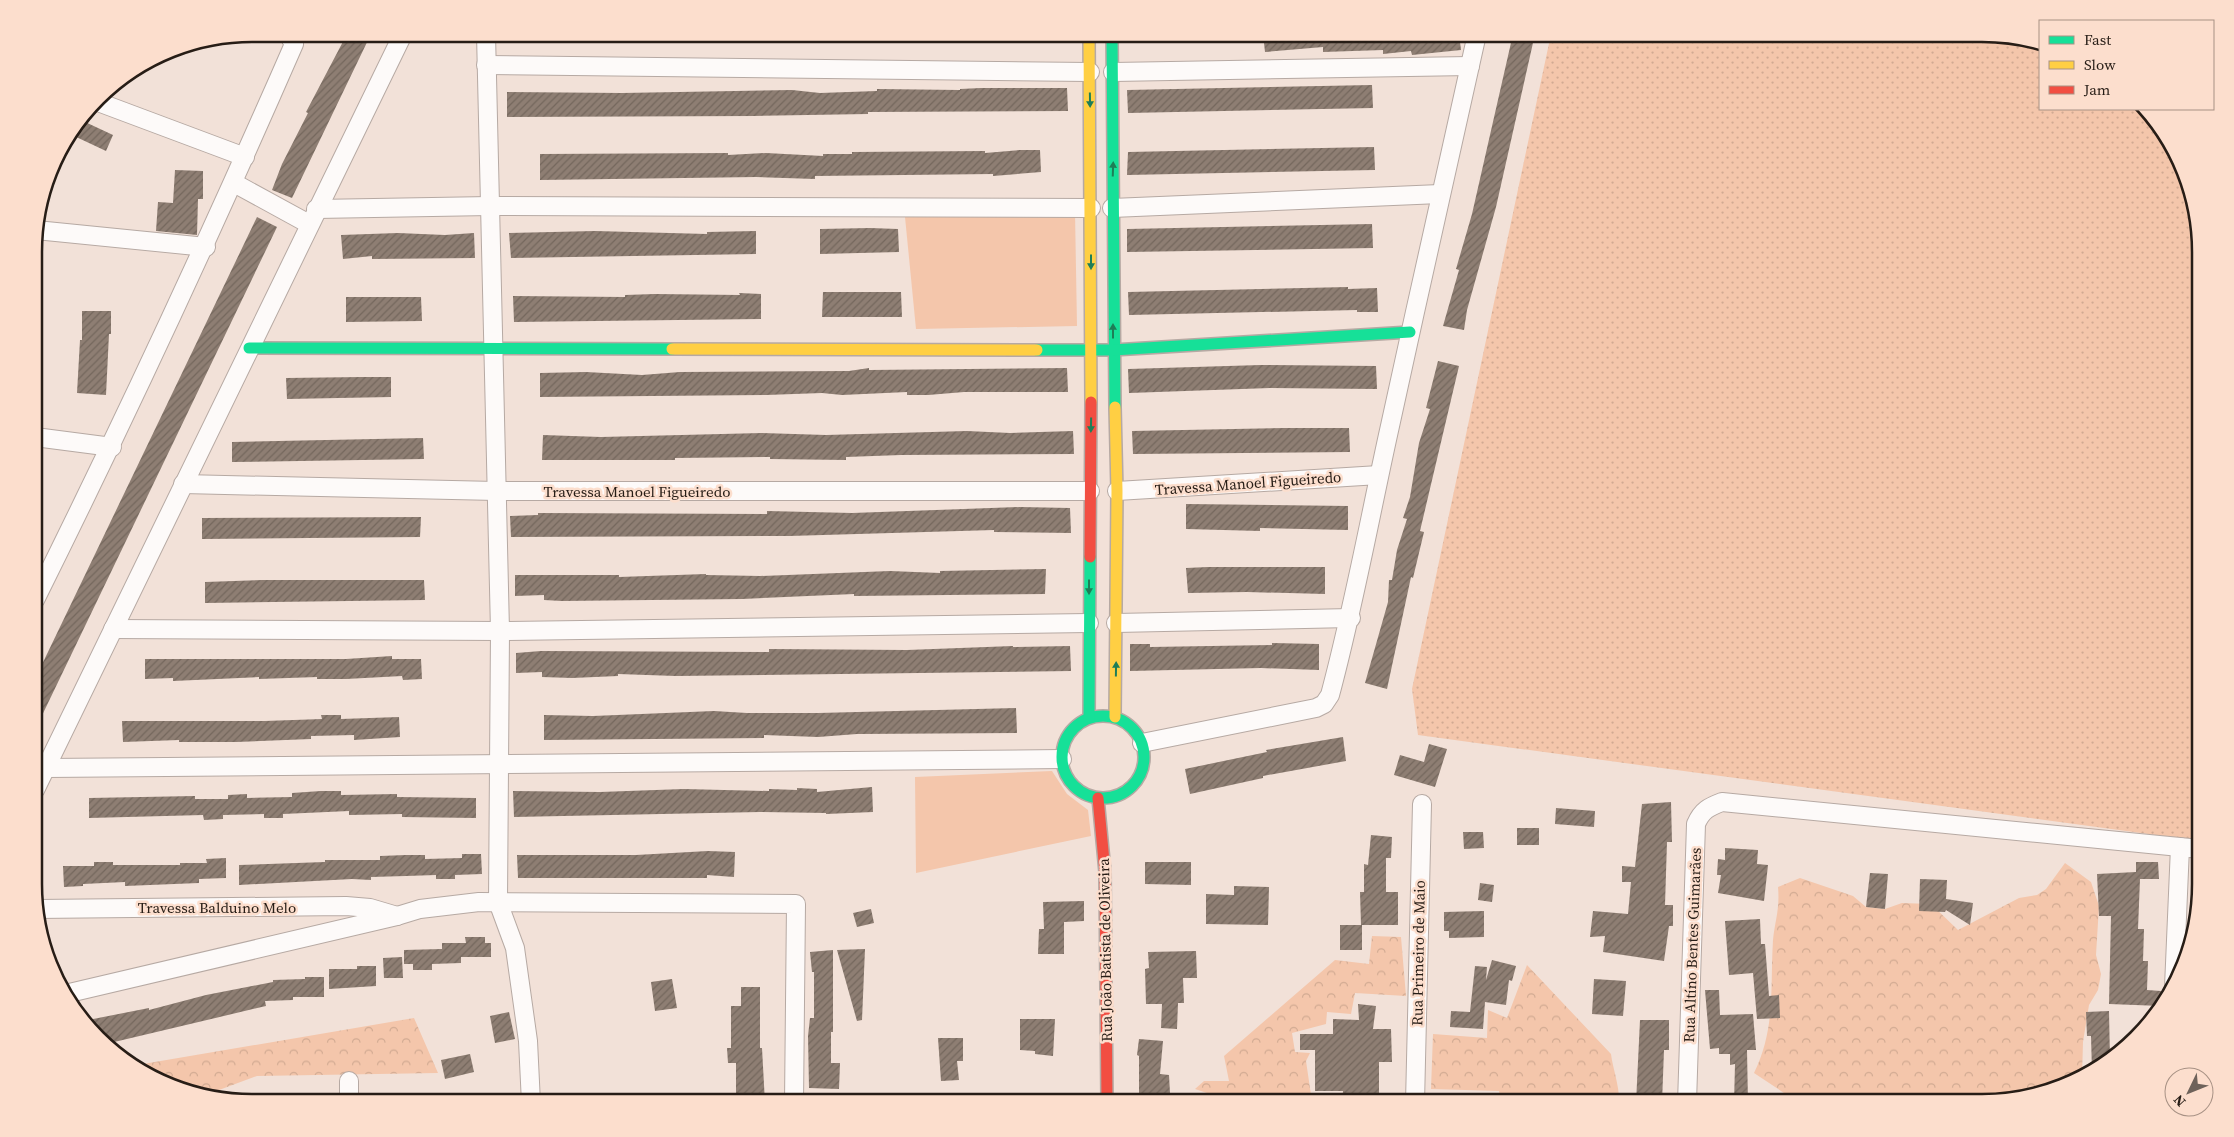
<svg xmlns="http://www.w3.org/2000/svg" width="2234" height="1137" font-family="'Source Serif 4',serif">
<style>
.grass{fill:url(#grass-dots)}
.forest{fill:url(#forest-crowns)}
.park{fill:#f4c6ab}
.building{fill:url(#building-hatch)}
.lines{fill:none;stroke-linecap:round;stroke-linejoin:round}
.street-casing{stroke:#b6a9a3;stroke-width:20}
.fast-casing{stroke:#b6a9a3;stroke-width:14}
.slow-casing{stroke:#b6a9a3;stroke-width:14}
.jam-casing{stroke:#b6a9a3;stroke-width:14}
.street{stroke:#fdfaf9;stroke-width:18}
.fast{stroke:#16e098;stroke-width:11}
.slow{stroke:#ffcf43;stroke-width:11}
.jam{stroke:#f24e42;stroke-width:11}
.oneway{fill:#1e7e57}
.labels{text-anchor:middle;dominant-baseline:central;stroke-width:5;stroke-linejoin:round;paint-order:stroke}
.street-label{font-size:15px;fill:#271d16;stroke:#fcdecd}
.rim{fill:none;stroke:#271d16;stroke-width:2.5}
</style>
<defs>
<pattern id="grass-dots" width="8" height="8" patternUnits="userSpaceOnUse" patternTransform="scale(1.25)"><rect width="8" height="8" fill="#f4c6ab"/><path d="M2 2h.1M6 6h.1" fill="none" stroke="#d1aa92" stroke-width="1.8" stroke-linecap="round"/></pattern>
<pattern id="forest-crowns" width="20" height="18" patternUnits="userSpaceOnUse" patternTransform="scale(1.25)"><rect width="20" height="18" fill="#f4c6ab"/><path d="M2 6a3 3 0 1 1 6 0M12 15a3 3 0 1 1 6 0" fill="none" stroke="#d1aa92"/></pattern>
<pattern id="building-hatch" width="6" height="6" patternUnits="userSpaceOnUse" patternTransform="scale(1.25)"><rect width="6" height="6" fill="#8e7e73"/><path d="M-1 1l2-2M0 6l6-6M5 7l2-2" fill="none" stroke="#74675d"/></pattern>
</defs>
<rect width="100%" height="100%" fill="#f2e1d8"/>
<polygon class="grass" points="1551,34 1981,34 2040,48 2040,109 2144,109 2163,131 2198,225 2200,841 1418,735 1412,689"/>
<g class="forest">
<path d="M2065,863L2091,882L2099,906L2096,955L2101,974L2098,990L2089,1005L2083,1042L2082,1077L2051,1092L1995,1103H1787L1784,1093L1754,1073C1776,1028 1770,988 1773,940C1775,920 1780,909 1778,887L1800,878L1853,896L1866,907L1885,909L1902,903L1931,904L1958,930L2019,898L2037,895L2046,889Z"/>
<polygon points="1372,936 1401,937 1406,996 1355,993 1351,1014 1327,1012 1326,1024 1292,1033 1295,1052 1310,1053 1306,1061 1311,1095 1336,1098 1337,1103 1218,1103 1219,1097 1195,1089 1204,1081 1229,1081 1224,1056 1335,960 1369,964"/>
<path d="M1527,965L1611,1054C1613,1070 1620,1087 1619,1103H1501L1499,1091L1431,1089L1433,1034L1487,1038L1488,1010L1507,1018Z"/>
<polygon points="414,1018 438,1073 257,1076 211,1093 156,1081 137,1065"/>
</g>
<g class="park">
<polygon points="1075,212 1077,326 916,329 905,217"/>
<polygon points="1052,771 1067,794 1088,810 1091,836 916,873 915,777"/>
</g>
<g class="building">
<polygon points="347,34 371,34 292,198 272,190 282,164 308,113 306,112"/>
<polygon points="1263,34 1459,34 1461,50 1412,55 1411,51 1383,54 1383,50 1323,52 1323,47 1265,52"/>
<polygon points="1513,34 1535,34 1496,207 1467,310 1464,330 1443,326 1459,270 1456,269 1472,214"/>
<polygon points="1372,85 1373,108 1128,113 1127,90"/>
<polygon points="981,88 1067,88 1068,111 868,112 868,114 754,116 507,117 507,92 622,93 792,90 820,93 877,91 877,89 960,90 960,89"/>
<polygon points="83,121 113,135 106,151 72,135"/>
<polygon points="1374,147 1375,170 1127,175 1128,152"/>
<polygon points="1020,150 1040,150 1041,172 993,176 993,174 815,176 815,179 756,177 540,180 540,154 728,153 728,155 766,153 823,156 823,154 852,154 852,152 985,151 985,153"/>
<polygon points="175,170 203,171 203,199 198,199 197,235 156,231 158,202 173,203"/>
<polygon points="257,217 277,227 35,730 35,679"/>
<polygon points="1372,224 1373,248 1127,252 1127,229"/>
<polygon points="870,228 898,229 899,252 820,254 820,229"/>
<polygon points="595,231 707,234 707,232 756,231 756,254 511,258 509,233"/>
<polygon points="398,233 445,235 474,233 475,258 372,259 372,256 343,259 341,235"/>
<polygon points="1348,287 1348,289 1377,288 1378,312 1357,312 1357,310 1129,315 1128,292"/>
<polygon points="823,292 901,292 902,317 822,317"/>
<polygon points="739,293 761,294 761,319 514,322 513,296 625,297 625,295 655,294 740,295"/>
<polygon points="346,297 421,297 422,321 346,322"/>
<polygon points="82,311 111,311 111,334 109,334 106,395 77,393 80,340 82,340"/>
<polygon points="1438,361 1459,366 1420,531 1424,532 1413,578 1411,577 1387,689 1365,683 1388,602 1389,580 1392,580 1397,550 1407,519 1403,518 1410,497 1419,443 1430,409 1426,408"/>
<polygon points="1261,365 1376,366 1377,389 1270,388 1129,393 1128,369"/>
<polygon points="869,368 869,370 1067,368 1068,392 964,392 928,395 907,395 907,392 842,395 822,393 766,395 540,397 540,373 586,372 642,375 680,372 849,371"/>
<polygon points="362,377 391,377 391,397 287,399 286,378"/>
<polygon points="1285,428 1349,428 1350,452 1133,454 1132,431"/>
<polygon points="967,431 1010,433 1073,431 1074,454 901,455 846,457 846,460 770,459 770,457 675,458 675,460 542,460 543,435 601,437 762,433 826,435"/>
<polygon points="423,438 424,459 232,462 232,442"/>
<polygon points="1186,504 1348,506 1348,530 1260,528 1260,531 1186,529"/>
<polygon points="1020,507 1070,508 1071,533 994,532 994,530 789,536 511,537 510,516 538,515 538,513 767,514 767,511 852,513"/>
<polygon points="421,517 420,537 202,539 202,518"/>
<polygon points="1208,567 1325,567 1325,594 1247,592 1188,593 1186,568"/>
<polygon points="1046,569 1045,594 854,596 854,594 742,599 562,601 544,600 544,595 515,596 515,575 619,575 619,577 706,574 706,575 760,576 890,571 940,573 940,571"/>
<polygon points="263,580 424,580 425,600 205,603 205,582"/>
<polygon points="1272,643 1319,644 1319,670 1261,668 1130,671 1130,644 1150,644 1150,647 1272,645"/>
<polygon points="1013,646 1013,647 1070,646 1071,671 676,676 618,674 618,676 572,678 542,677 542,672 516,673 516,653 541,651 769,652 769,649 907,650"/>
<polygon points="392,656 392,659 421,659 422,679 403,680 402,676 346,679 317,679 317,677 259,679 259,677 173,681 173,678 145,679 145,659 346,659"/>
<polygon points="1016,708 1017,733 857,734 818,737 764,735 764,738 544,740 544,715 593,716 714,711 747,713 818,713"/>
<polygon points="321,715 341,715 341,719 399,717 400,737 354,740 354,735 311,736 311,739 236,742 179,742 179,740 123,742 122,721 265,721 322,719"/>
<polygon points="1343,737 1346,761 1263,776 1263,778 1190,794 1185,769 1267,752 1266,750"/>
<polygon points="1429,744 1447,749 1435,787 1394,775 1400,755 1424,762"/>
<polygon points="872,787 873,812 826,814 826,813 760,812 514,817 513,791 600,792 684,789 769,791 769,789 797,790 797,788 817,789 817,792"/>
<polygon points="321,791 341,791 341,795 397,794 397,797 476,798 476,818 402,817 402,814 349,815 349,811 283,814 283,818 264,818 264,814 223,815 223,819 204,820 203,815 89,818 89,798 195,796 195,799 228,799 228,795 247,794 247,798 292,797 292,793"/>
<polygon points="1671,802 1672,842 1667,842 1665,905 1673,905 1673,926 1669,926 1664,961 1603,952 1605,936 1590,937 1593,911 1628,914 1631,882 1622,882 1622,866 1635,867 1642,804"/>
<polygon points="1556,808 1595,811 1594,827 1555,824"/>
<rect x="1517" y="828" width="22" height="17"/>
<polygon points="1463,832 1483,832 1484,848 1464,849"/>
<polygon points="1371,835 1392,837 1391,858 1386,858 1386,892 1398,892 1398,925 1362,925 1362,950 1340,950 1340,925 1361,925 1360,892 1364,892 1364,864 1368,865"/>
<polygon points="1725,848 1758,850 1757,864 1768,865 1764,901 1718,893 1721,875 1717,875 1718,859 1725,860"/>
<polygon points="708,851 735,852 734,877 707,875 707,878 518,878 517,855 636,855"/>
<polygon points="462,854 481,854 482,874 455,875 455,879 436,879 436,875 406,876 371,877 371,880 352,879 239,885 239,865 325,862 325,860 380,860 380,856 406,855 425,855 425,859 462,858"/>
<polygon points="226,858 226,878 199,879 199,883 125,886 125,882 83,884 83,886 64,887 63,866 94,866 94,862 113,862 113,865 180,865 180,863 207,863 206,859"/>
<polygon points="1145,862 1191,862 1191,885 1145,884"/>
<polygon points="2136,862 2158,862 2159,879 2140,879 2138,929 2144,929 2143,961 2148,961 2147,990 2161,991 2161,1006 2109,1004 2111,916 2099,916 2097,874 2136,872"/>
<polygon points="1870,873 1888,874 1885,909 1866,907"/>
<polygon points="1920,879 1947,880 1946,899 1973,903 1970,925 1946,910 1945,912 1919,911"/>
<polygon points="1480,883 1494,885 1492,902 1478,900"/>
<polygon points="1234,886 1269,887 1268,925 1206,924 1206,894 1234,895"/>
<polygon points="1084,901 1084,921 1064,922 1064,954 1038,954 1039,929 1044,929 1043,902"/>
<polygon points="871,909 874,923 857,927 853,913"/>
<polygon points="1484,911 1484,937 1449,938 1449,931 1444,931 1444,912"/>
<polygon points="1760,919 1761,944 1765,944 1769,996 1779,995 1780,1018 1757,1019 1753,973 1729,975 1725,921"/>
<polygon points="465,937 485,937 485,943 491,943 491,957 461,957 461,963 432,964 432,970 413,970 413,964 404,964 404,950 442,949 442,943 466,943"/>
<polygon points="865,949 862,1020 857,1021 837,950"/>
<polygon points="833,950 833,1032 831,1032 831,1063 840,1063 839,1089 809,1088 808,1036 810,1018 814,1018 814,972 812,972 810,952"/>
<polygon points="1196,951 1197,978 1183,978 1184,1003 1178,1003 1177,1029 1161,1028 1162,1004 1146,1004 1145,969 1149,968 1148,952"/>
<polygon points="402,957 403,978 384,978 383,958"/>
<polygon points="1492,960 1516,966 1512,981 1509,980 1506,1005 1485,1002 1483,1029 1450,1027 1451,1011 1470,1012 1475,966 1487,967 1486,980"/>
<polygon points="357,966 376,966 376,986 329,989 329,969 357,969"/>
<polygon points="305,977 324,977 324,997 293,997 293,1000 265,1001 266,1006 110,1043 83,1021 149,1008 149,1010 206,995 273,982 273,980 305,979"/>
<polygon points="672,979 677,1008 655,1011 651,982"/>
<polygon points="1594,979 1626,981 1623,1016 1592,1014"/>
<polygon points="741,987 760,987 760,1048 762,1048 765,1103 736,1103 736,1063 728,1063 727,1048 731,1048 731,1006 741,1006"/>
<polygon points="1705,990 1719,990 1720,1015 1753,1014 1756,1050 1747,1050 1748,1103 1734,1103 1735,1064 1730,1065 1730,1054 1719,1054 1719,1048 1710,1049"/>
<polygon points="1358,1004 1376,1006 1373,1029 1391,1029 1392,1062 1379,1062 1379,1103 1342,1103 1343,1091 1315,1091 1315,1050 1300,1050 1300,1034 1333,1034 1333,1019 1359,1020"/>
<polygon points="2109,1011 2110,1060 2092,1072 2091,1036 2087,1036 2086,1012"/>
<polygon points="509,1012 515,1039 495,1043 490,1016"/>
<polygon points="1020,1019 1055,1019 1053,1056 1035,1054 1035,1051 1020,1050"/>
<polygon points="1640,1020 1669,1020 1669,1050 1664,1050 1662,1103 1636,1103"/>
<polygon points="938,1038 963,1038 963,1061 957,1061 959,1080 941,1081"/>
<polygon points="1139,1039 1163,1041 1160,1074 1169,1075 1170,1093 1139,1093 1139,1056 1137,1055"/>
<polygon points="470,1054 474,1072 445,1079 441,1060"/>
</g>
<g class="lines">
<g class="street-casing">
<g id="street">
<polyline points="486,34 500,631 498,902 515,948 528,1041 531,1103"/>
<polyline points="486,65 1090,72"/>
<polyline points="1113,72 1470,66"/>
<polyline points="98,102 245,157"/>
<polyline points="234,183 309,224"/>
<polyline points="1112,208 1440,194"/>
<polyline points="316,209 490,206 1091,208"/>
<polyline points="36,230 206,247"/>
<polyline points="35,437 112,447"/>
<polyline points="183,484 496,491 1090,491"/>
<polyline points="1117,491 1379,475"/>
<path d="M35,600C126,417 212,232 294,44L288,34"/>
<polyline points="1116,623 1351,618"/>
<polyline points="113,629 500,631 1089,623"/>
<path d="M1142,743L1316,708L1324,704L1330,695C1354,606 1370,516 1390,426C1418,295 1449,164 1477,34"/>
<polyline points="46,768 1062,759"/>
<polyline points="35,790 403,34"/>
<polyline points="36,909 346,906 370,908 397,916"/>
<polyline points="2174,987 2180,847"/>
<polyline points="65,994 397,916 420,909 479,902 796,904 794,1103"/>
<polyline points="349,1103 349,1081"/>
<polyline points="1415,1103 1422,804"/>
<path d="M1687,1103L1696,824C1702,810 1709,807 1722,802L2200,849"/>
</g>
</g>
<g class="fast-casing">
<g id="fast">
<polyline points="1112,34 1115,407"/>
<polyline points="249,348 672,349"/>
<polyline points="1037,350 1113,350 1410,332"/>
<circle cx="1103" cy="757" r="41"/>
<polyline points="1089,718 1090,557"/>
</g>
</g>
<g class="slow-casing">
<g id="slow">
<polyline points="1089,34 1091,402"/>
<polyline points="672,349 1037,350"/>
<polyline points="1115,407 1117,491 1115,717"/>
</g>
</g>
<g class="jam-casing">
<g id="jam">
<polyline points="1090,557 1091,402"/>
<polyline points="1098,798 1105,872 1107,1103"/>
</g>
</g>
<use href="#street" class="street"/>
<use href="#fast" class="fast"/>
<use href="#slow" class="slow"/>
<use href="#jam" class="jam"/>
</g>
<defs><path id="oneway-solid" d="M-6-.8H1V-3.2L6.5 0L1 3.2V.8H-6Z" transform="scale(1.25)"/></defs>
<g class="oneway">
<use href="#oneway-solid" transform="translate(1090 100) rotate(89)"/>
<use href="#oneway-solid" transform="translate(1113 169) rotate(-88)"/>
<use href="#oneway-solid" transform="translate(1091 262) rotate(90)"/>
<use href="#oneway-solid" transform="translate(1113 331) rotate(-90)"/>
<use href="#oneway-solid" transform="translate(1091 425) rotate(91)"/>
<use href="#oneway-solid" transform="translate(1089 587) rotate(90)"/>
<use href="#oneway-solid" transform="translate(1116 669) rotate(-89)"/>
</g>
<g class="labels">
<g class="street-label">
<text transform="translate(1248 483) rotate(-4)">Travessa Manoel Figueiredo</text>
<text x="637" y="491">Travessa Manoel Figueiredo</text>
<text x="217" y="907">Travessa Balduino Melo</text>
<text transform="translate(1692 945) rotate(-88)">Rua Altíno Bentes Guimarães</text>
<text transform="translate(1105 950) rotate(-91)">Rua João Batista de Oliveira</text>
<text transform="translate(1418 953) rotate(-89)">Rua Primeiro de Maio</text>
</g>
</g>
<path d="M0 0H2234V1137H0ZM252 42H1982A210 210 0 0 1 2192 252V884A210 210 0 0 1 1982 1094H252A210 210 0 0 1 42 884V252A210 210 0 0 1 252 42Z" fill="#fcdecd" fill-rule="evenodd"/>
<path class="rim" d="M252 42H1982A210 210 0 0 1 2192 252V884A210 210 0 0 1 1982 1094H252A210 210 0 0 1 42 884V252A210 210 0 0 1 252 42Z"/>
<rect x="2039" y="20" width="175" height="90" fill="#fcdecd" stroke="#a79184"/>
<rect x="2049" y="36" width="25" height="8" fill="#16e098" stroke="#a79184"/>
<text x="2084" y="45" font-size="15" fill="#271d16">Fast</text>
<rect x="2049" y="61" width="25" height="8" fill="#ffcf43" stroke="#a79184"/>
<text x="2084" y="70" font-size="15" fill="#271d16">Slow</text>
<rect x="2049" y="86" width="25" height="8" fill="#f24e42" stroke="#a79184"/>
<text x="2084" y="95" font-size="15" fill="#271d16">Jam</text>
<g transform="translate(2189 1092) rotate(227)"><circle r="24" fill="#fcdecd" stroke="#a79184"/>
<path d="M0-4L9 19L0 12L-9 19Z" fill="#6e625a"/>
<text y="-8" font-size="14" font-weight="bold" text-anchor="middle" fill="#271d16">N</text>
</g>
</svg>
